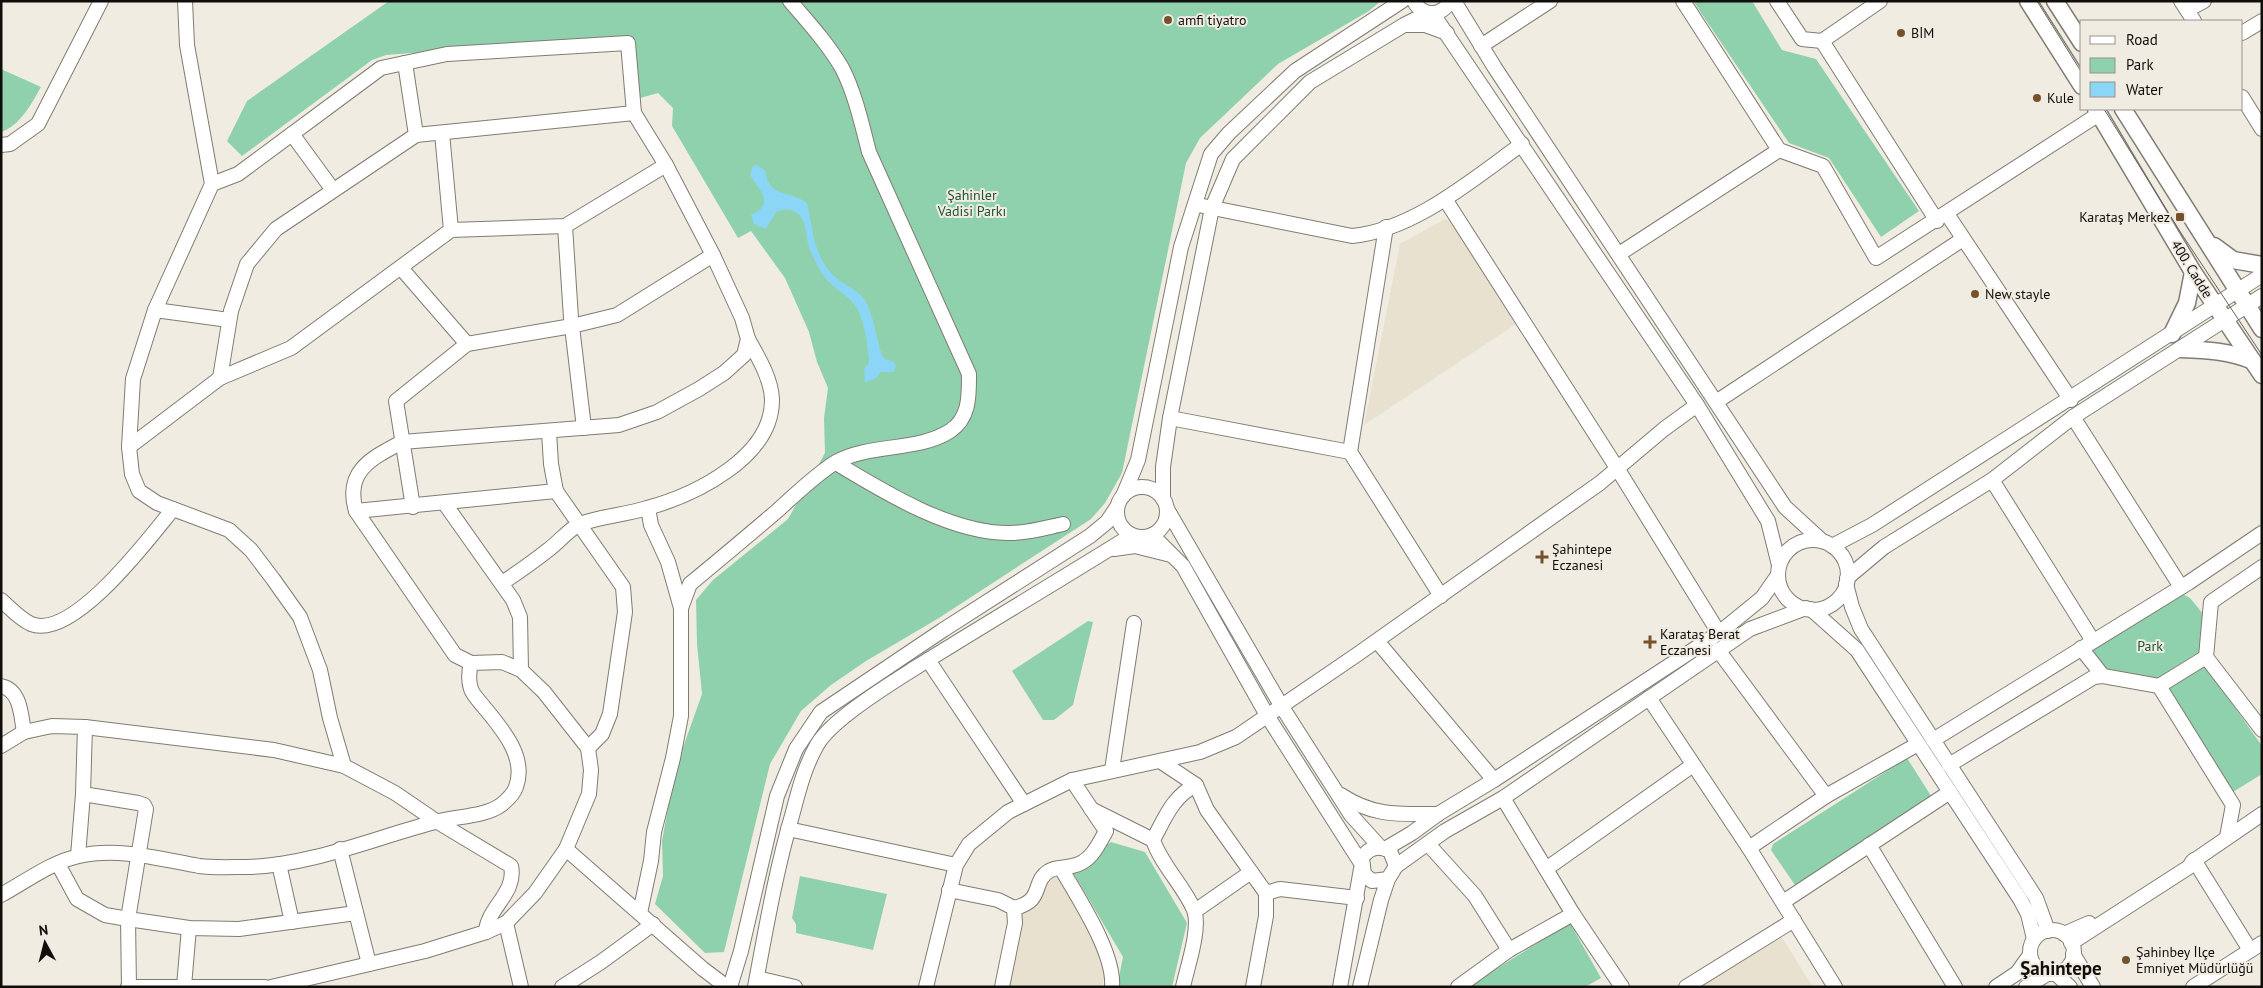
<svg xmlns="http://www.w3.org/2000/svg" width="2263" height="988" font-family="'PT Sans',sans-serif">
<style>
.built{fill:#e9e1d0}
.green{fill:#8fd1ac}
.water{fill:#8bd5f7}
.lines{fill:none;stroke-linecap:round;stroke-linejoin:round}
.minor-casing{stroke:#807c73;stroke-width:16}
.major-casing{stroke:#807c73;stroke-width:19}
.minor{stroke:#fff;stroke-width:14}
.major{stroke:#fff;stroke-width:16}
.tram{stroke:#66635e;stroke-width:1}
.poi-dot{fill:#76522c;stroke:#f1ece2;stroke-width:2}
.labels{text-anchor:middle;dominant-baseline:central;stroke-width:4;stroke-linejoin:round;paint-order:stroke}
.poi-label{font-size:14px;fill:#100e0b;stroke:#f1ece2;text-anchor:start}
.park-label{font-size:14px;fill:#1d5137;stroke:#f1ece2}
.street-label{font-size:14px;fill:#100e0b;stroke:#f1ece2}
.district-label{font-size:19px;font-weight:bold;fill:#100e0b;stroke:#f1ece2}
</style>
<rect width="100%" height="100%" fill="#f1ece2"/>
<g class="built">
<polygon points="1445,219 1453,223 1516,324 1364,425 1400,244"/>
<polygon points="1051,874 1063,879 1108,960 1102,987 1003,987 1022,897"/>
<polygon points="1781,936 1813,987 1696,987"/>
</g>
<g class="green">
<polygon points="389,1 1381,1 1369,11 1278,64 1200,138 1186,163 1122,473 1105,503 1091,519 939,618 866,661 831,685 801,711 770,764 724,952 705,953 655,904 663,876 662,841 675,770 702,694 697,644 696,600 713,580 788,519 825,453 824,418 828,388 817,362 809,332 785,278 751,231 738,238 672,126 673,108 658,93 640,98 634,87 629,40 616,38 386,55 372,60 242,156 227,141 247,101"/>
<polygon points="1693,1 1752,1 1782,50 1816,59 1919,211 1881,237 1829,158 1789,143"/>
<path d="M1,69L41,87C32,103 20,126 1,132Z"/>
<polygon points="2177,591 2190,598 2204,615 2202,650 2156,679 2106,672 2088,649"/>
<polygon points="1088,621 1093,622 1073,705 1054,720 1043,720 1012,671"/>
<polygon points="2204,664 2262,746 2262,774 2233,792 2169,688"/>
<polygon points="1907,758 1933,799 1795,885 1771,850 1773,844"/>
<polygon points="1111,842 1145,852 1187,923 1172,987 1117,987 1123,957 1071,869"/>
<polygon points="800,876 887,894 873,950 796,933 796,924 792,918"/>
<polygon points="1570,923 1601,978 1585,987 1467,987"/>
</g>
<path class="water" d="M756,165L765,170C769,199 788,189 807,203C813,228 813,254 832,274C842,285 857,288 865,300C874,315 876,339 882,355L886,360L893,361L896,366L893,372H881L875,379L865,382L864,369L869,363C868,346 865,326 858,310C851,297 838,291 828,281C820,273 816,262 811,252C805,241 808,220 797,213C791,208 782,209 776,212L766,229L754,224L751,215C777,203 757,188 750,175L753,166Z"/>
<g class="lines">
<g class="minor-casing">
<g id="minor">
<polyline points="185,1 187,45 212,184 155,310 133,379 129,447 132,474 139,491 157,503 229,530 251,550 273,579 300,617 320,670 330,718 344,766"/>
<path d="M1414,1C1422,17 1442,17 1450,1"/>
<polyline points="1454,1 1495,68 1785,507 1822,541"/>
<polyline points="1683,1 1779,150 1823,166 1876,258 2099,114"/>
<polyline points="1777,1 1802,39 1822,41"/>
<polyline points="1880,1 1822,41 1937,221"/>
<polyline points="2181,1 2194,21"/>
<polyline points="2187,10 2204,1"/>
<polyline points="1433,14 1697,405 1768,521 1779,565"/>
<polyline points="1407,25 1425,25 1447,33"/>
<polyline points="2242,33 2262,21"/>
<polyline points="1481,46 1550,1"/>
<polyline points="405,63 416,135"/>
<polyline points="2242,97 2262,129"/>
<polyline points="442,133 451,230"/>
<polyline points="292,134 333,190"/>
<polyline points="1,145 10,144 38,124 101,1"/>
<polyline points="212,184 238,174 381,68 447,54 628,43 634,113"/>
<polyline points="1445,199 1617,468 1719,633"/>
<path d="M1203,206L1352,236C1414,230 1473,179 1522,144"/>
<polyline points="1947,214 2071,400"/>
<polyline points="565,226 571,318 584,428"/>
<polyline points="1386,227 1350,452 1441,596"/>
<polyline points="1619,254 1779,150"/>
<polyline points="401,268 467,344"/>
<polyline points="155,310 229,320"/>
<path d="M220,378L231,311L247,264L276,229L416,135L634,113L666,165L713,255L742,318L748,339L744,355L724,373L699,389L657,412L619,425L402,442C372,458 344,471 356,511L455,655L471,663L502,662L521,670L544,692L588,748L591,770L589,794L566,849L535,893L506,923L486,932L425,951L271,987"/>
<polyline points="1716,402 1963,239"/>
<polyline points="2073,417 2181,587"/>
<polyline points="1170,418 1350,452"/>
<polyline points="549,432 551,464 556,491 623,587 625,612 610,714 602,734 588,748"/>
<polyline points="129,447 220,378 291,348 451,230 565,226 666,165"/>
<path d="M836,463C884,492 952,534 1010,533C1028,533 1045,528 1063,524"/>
<polyline points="1992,480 2093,641"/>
<circle cx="1142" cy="512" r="25"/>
<polyline points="1123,496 1138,460 1181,247 1211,154 1229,133 1295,71 1402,1"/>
<polyline points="1163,499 1163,467 1170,418 1212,208 1233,159 1310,82 1404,25 1428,13"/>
<polyline points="445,504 513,600 520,617 521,670"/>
<polyline points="413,507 396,401 467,344 572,326 617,315 713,255"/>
<polyline points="648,508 651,525 668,562 681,608"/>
<polyline points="1167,509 1282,707 1351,815 1380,847"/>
<polyline points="356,511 556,491"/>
<polyline points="1152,535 1183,566 1268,717 1361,863"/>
<circle cx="1813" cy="575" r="35"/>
<polyline points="1832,546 1872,525 2262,275"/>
<polyline points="1114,549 1135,546 1171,555"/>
<polyline points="2262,567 2211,602 2206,657 2262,730"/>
<polyline points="1847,578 1884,547 1992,480 2073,417 2262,296"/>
<path d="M502,583C517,573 533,562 548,550C558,543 569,529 580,524C601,516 625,515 647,508C695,495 773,457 772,399C771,378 758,357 748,339"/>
<polyline points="1846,584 1852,607 1861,629 2036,898 2048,931"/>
<path d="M1,600C10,608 20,619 31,624C73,641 150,537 173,509"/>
<polyline points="1811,609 1857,650 2020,899 2028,914 2034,939"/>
<polyline points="1377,641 1494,780"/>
<polyline points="2081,648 2103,676"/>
<polyline points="1718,650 1826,796"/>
<polyline points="928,660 1024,804"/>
<path d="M1,686C21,690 21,716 24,732"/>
<polyline points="2159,686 2233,805 2227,837"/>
<polyline points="1649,698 1749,848 1826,796 1918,744"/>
<polyline points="1933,740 2188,583 2262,533"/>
<path d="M1,746L24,732L52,726L85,727L274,750L344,766L395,793L436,821L511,866C517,893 487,908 486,932"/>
<polyline points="1160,761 1196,785 1207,810 1266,893 1266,916 1253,987"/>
<polyline points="1949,765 2094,677 2103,676 2159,686 2206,657"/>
<polyline points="1112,770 1134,623"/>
<polyline points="83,794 138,803 144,805 146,809 128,919 129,987"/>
<path d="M1341,795C1374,817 1400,814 1438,814"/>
<polyline points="1503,798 1573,914 1622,987"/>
<polyline points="1091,809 1153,840"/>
<polyline points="788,829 956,865"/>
<polyline points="1428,844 1475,896 1509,950"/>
<polyline points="1869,845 1955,987"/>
<polyline points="1749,848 1835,987"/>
<polyline points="340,849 369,964"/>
<polyline points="566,849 703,969 727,987"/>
<polyline points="1385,849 1412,833 1438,814 1494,780 1719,633 1762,598 1778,575"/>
<polyline points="78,856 83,794 85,727"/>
<polyline points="2194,860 2250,950"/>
<polyline points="58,864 77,899 105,915 128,919 189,928 239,929 356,913"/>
<polyline points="279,864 292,922"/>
<polyline points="1396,866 1445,831 1503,798 1750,629 1806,608"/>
<path d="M1061,868C1078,898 1115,953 1112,987"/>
<polyline points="1546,869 1693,765"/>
<polyline points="949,890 998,900 1014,908 1015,923 1002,987"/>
<polyline points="1266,893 1280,889 1357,898"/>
<path d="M1,895C25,882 51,862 79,856C118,847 160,859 199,866C214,868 232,867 248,867C312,865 374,838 435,822C456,816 484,817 501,805C506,801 514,793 516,787C527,757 502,729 484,707C480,702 473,695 471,689C468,680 469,671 471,663"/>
<polyline points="1783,902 1950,792"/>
<path d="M1014,908C1045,901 1031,882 1049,871C1055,867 1065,868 1072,866C1090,863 1098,846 1106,831L1072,780"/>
<polyline points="1195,911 1251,872"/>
<path d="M640,913L651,861L654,832L673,758L681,716V608L690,584C719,560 749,535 777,511C796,494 815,475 836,462C871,443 917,452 950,431C970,418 969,395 969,374L869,152C862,125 855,93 842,68C828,44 809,23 790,1"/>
<polyline points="506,923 521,987"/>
<circle cx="2052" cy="952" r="22"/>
<polyline points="2064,934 2089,923"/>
<polyline points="2071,943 2189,867 2192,862 2262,814"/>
<polyline points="2073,954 2093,987"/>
<polyline points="2055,973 2070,987"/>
<polyline points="757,978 795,987"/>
<polyline points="184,986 189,928"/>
<polyline points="128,987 265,987"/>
<polyline points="562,987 601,962 653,924"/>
<polyline points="730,987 741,951 777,796 796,749 821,712 943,630 1090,536 1107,522 1117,507"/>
<path d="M755,987C766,928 776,870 793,812C799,789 805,766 817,745C831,720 890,684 915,668C987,623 1060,580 1132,535"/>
<polyline points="926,987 956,865 969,844 1008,812 1072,780 1200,752 1236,737 1355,656 1600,483 1664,429 1697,405"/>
<path d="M1183,987C1187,968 1201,928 1194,910C1184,886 1162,866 1153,840C1165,818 1173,796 1196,785"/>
<polyline points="1340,987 1361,869"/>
<path d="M1360,987L1381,900L1388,879L1396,866L1390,851C1379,845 1369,847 1362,858L1364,874L1372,881L1388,879"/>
<polyline points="1458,987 1509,950 1573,914"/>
<polyline points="1686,987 1794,920"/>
<polyline points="1996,987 2017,973 2030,955"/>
<polyline points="2026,987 2049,973"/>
<polyline points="2193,987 2262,943"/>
</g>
</g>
<g class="major-casing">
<g id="major">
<polyline points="2028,1 2082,86"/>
<polyline points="2055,1 2082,43"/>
<polyline points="2096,109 2193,272 2262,375"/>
<polyline points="2123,109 2262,329"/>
<polyline points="2214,246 2233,260 2262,265"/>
<polyline points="2172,334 2187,303 2193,272"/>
<path d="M2181,349C2206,350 2230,351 2253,361"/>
</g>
</g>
<use href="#minor" class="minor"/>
<use href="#major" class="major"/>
<g class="tram">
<polyline points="2037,1 2082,73"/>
<polyline points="2104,109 2181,233 2262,355"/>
</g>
</g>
<g class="poi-dot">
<circle cx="1168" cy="20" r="5"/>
<circle cx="1901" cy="33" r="5"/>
<circle cx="2037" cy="98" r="5"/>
<rect x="2175" y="212" width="10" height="10" rx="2.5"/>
<circle cx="1975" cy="294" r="5"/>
<path d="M1539.5 549.5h5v5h5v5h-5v5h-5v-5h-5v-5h5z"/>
<path d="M1647.5 634.5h5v5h5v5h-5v5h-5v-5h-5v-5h5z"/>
<circle cx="2126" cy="960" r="5"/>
</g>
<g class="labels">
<g class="poi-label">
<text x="1178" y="20">amfi tiyatro</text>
<text x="1911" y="33">BİM</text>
<text x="2047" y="98">Kule</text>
<text x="2170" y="217" text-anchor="end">Karataş Merkez</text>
<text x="1985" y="294">New stayle</text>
<text x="1552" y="549">Şahintepe<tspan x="1552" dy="16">Eczanesi</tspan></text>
<text x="1660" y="634">Karataş Berat<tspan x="1660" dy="16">Eczanesi</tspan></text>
<text x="2136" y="952">Şahinbey İlçe<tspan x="2136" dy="16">Emniyet Müdürlüğü</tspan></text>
</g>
<g class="park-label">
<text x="972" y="195">Şahinler<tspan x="972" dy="16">Vadisi Parkı</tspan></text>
<text x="2150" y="646">Park</text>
</g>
<g class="street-label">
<text transform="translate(2192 269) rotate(58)">400. Cadde</text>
</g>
<g class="district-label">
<text x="2061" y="968">Şahintepe</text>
</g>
</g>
<rect width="2263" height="988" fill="none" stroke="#100e0b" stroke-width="5"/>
<rect x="2080" y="20" width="162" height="90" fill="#f1ece2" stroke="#97938c"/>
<rect x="2090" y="36" width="25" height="8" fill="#ffffff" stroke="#97938c"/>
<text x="2126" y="45" font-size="15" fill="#100e0b">Road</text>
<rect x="2090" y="58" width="25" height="15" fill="#8fd1ac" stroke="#97938c"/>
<text x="2126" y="70" font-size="15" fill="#100e0b">Park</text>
<rect x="2090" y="82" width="25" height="15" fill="#8bd5f7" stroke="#97938c"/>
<text x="2126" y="95" font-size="15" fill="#100e0b">Water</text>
<g transform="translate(45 943) rotate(353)" stroke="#f1ece2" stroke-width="4" paint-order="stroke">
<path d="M0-4L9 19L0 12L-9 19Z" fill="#100e0b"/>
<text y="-8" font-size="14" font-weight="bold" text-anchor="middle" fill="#100e0b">N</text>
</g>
</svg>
